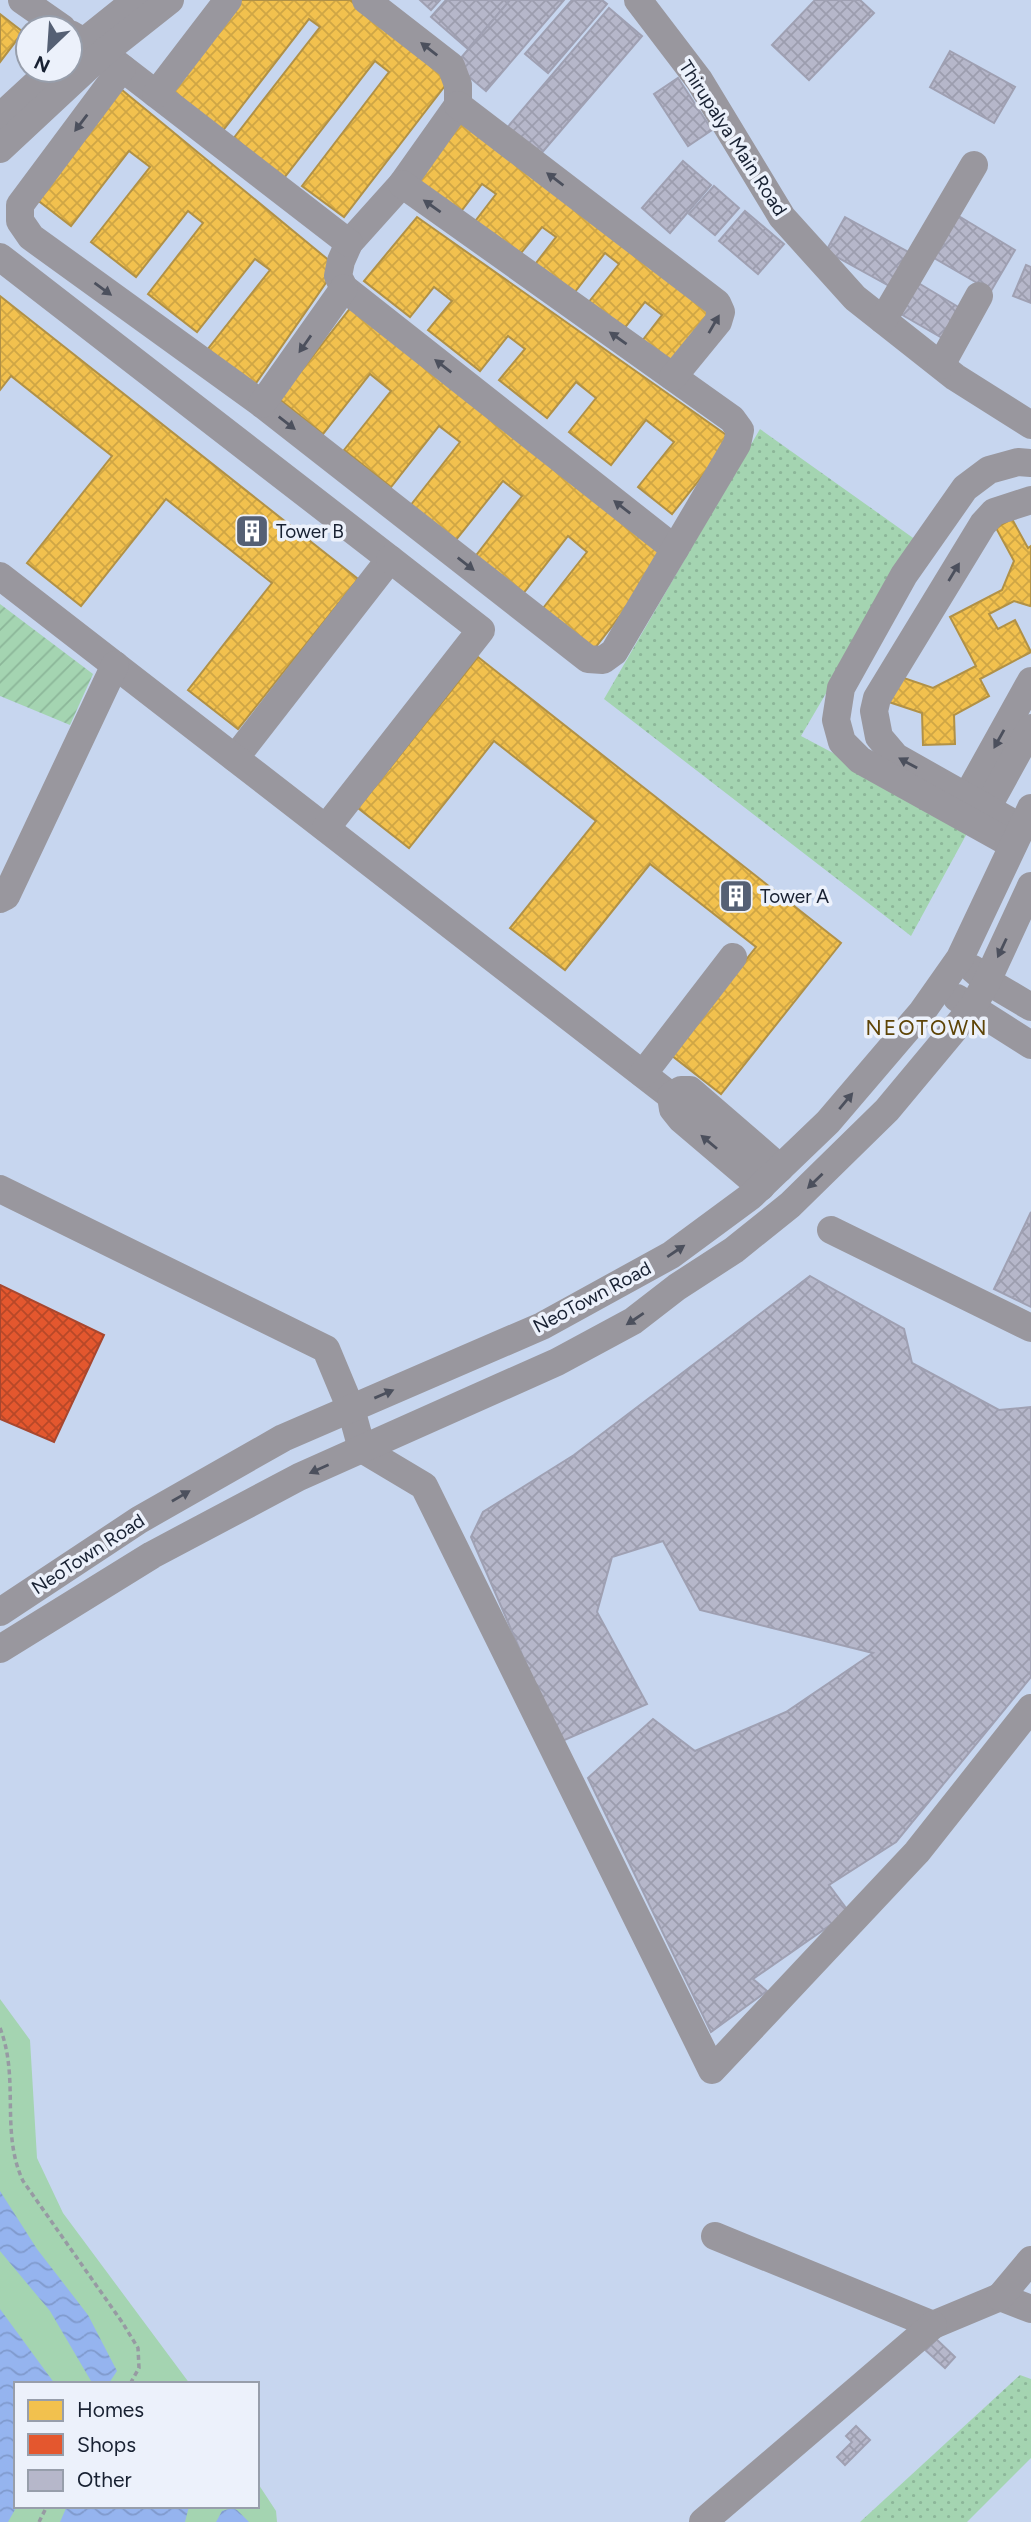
<svg xmlns="http://www.w3.org/2000/svg" width="1031" height="2522" font-family="Figtree,sans-serif">
<style>
.grass{fill:url(#grass-dots)}
.park{fill:#a4d4b1}
.garden{fill:url(#garden-furrows)}
.water{fill:url(#water-waves)}
.homes{fill:url(#homes-cross-hatch);stroke:#b19146;stroke-width:2}
.shops{fill:url(#shops-cross-hatch);stroke:#a7472f;stroke-width:2}
.building{fill:url(#building-cross-hatch);stroke:#9fa0b2;stroke-width:2}
.lines{fill:none;stroke-linecap:round;stroke-linejoin:round}
.path{stroke:#979aa3;stroke-width:3.5;stroke-dasharray:5 3.5;stroke-linecap:butt}
.minor{stroke:#99979e;stroke-width:28}
.oneway{fill:#4c505d}
.labels{text-anchor:middle;dominant-baseline:central;stroke-width:7;stroke-linejoin:round;paint-order:stroke}
.street-label{font-size:19px;fill:#182132;stroke:#ecf1fb}
.poi-label{font-size:19px;fill:#182132;stroke:#ecf1fb;text-anchor:start}
.neighbourhood-label{font-size:21px;letter-spacing:2px;fill:#5e4406;stroke:#ecf1fb}
</style>
<defs>
<pattern id="grass-dots" width="8" height="8" patternUnits="userSpaceOnUse" patternTransform="scale(1.75)"><rect width="8" height="8" fill="#a4d4b1"/><path d="M2 2h.1M6 6h.1" fill="none" stroke="#8cb699" stroke-width="1.8" stroke-linecap="round"/></pattern>
<pattern id="garden-furrows" width="10" height="10" patternUnits="userSpaceOnUse" patternTransform="scale(1.75)"><rect width="10" height="10" fill="#a4d4b1"/><path d="M-1 1l2-2M0 10L10 0M9 11l2-2" fill="none" stroke="#8cb699"/></pattern>
<pattern id="water-waves" width="16" height="10" patternUnits="userSpaceOnUse" patternTransform="scale(1.75)"><rect width="16" height="10" fill="#95b4ef"/><path d="M0 5q4-4 8 0t8 0" fill="none" stroke="#809acd"/></pattern>
<pattern id="homes-cross-hatch" width="8" height="8" patternUnits="userSpaceOnUse" patternTransform="scale(1.75)"><rect width="8" height="8" fill="#f2c14e"/><path d="M0 0l8 8M0 8l8-8" fill="none" stroke="#cfa645"/></pattern>
<pattern id="shops-cross-hatch" width="8" height="8" patternUnits="userSpaceOnUse" patternTransform="scale(1.75)"><rect width="8" height="8" fill="#e4572e"/><path d="M0 0l8 8M0 8l8-8" fill="none" stroke="#b84828"/></pattern>
<pattern id="building-cross-hatch" width="8" height="8" patternUnits="userSpaceOnUse" patternTransform="scale(1.75)"><rect width="8" height="8" fill="#b6b7ca"/><path d="M0 0l8 8M0 8l8-8" fill="none" stroke="#9c9dae"/></pattern>
</defs>
<rect width="100%" height="100%" fill="#c7d6ef"/>
<g class="grass">
<polygon points="760,429 916,540 801,736 971,826 911,936 604,699"/>
<polygon points="1020,2375 1031,2379 1031,2458 967,2522 860,2522"/>
</g>
<polygon class="park" points="0,1999 30,2040 37,2158 63,2213 190,2384 16,2384 16,2506 257,2506 257,2482 276,2511 277,2522 0,2522"/>
<polygon class="garden" points="0,604 93,674 70,725 0,696"/>
<g class="water">
<polygon points="0,2191 37,2249 88,2315 117,2371 109,2383 96,2384 91,2381 50,2311 0,2251"/>
<polygon points="0,2309 55,2384 16,2384 17,2506 8,2522 0,2522"/>
<polygon points="67,2506 189,2506 185,2522 60,2522"/>
<polygon points="232,2508 237,2510 249,2522 216,2522 222,2511"/>
</g>
<g class="homes">
<polygon points="239,0 350,0 451,78 344,217 302,186 389,72 375,61 284,178 233,139 320,27 309,19 221,133 168,92"/>
<polygon points="0,14 23,32 0,62"/>
<polygon points="116,85 337,267 254,386 207,350 270,270 255,259 197,332 148,294 203,223 188,211 136,277 91,242 150,167 129,151 71,226 31,195"/>
<polygon points="463,118 715,311 673,365 642,341 662,315 645,302 623,330 588,303 619,264 605,253 571,297 533,267 556,237 542,227 517,258 473,224 496,194 482,184 456,218 412,184"/>
<polygon points="417,217 732,439 672,514 638,487 674,442 646,420 611,465 569,432 596,398 576,382 547,418 499,380 525,349 508,336 480,371 428,330 452,301 434,287 410,317 364,281"/>
<polygon points="0,296 358,579 238,729 188,690 272,583 166,499 81,606 27,563 112,456 11,376 0,390"/>
<polygon points="352,306 669,553 591,653 540,612 587,552 568,536 522,595 474,558 522,496 503,481 455,541 410,506 460,442 439,426 391,487 344,450 391,391 370,374 323,434 279,399"/>
<polygon points="1012,519 1028,548 1031,546 1031,603 1030,606 1014,601 989,614 998,629 1015,620 1031,652 980,679 989,696 954,715 955,744 923,745 922,713 889,702 898,676 933,688 976,666 950,617 1002,590 1014,561 996,528"/>
<polygon points="478,657 841,943 721,1094 671,1055 756,947 650,864 565,970 510,928 596,821 494,741 409,848 358,808"/>
</g>
<polygon class="shops" points="0,1285 104,1335 54,1442 0,1419"/>
<g class="building">
<polygon points="420,0 440,0 431,10"/>
<polygon points="446,0 510,0 468,49 431,17"/>
<polygon points="510,0 564,0 486,91 455,65"/>
<polygon points="572,0 602,0 607,4 548,73 525,54"/>
<polygon points="815,0 860,0 874,13 809,80 772,45"/>
<polygon points="609,8 642,36 539,156 506,129"/>
<polygon points="950,51 1015,87 994,123 930,87"/>
<polygon points="678,78 712,130 688,146 654,94"/>
<polygon points="683,161 711,185 670,233 642,208"/>
<polygon points="714,186 739,208 715,235 689,214"/>
<polygon points="745,211 784,244 758,274 719,241"/>
<polygon points="952,212 1015,250 991,291 927,254"/>
<polygon points="845,217 910,253 891,287 826,251"/>
<polygon points="1026,265 1031,267 1031,303 1013,296"/>
<polygon points="910,278 960,308 942,338 892,309"/>
<polygon points="1031,1212 1031,1307 994,1289"/>
<polygon points="810,1276 904,1329 912,1363 999,1410 1031,1407 1031,1677 896,1842 829,1885 849,1912 753,1979 767,1991 711,2032 588,1778 653,1719 695,1751 786,1712 873,1653 700,1610 663,1541 612,1557 597,1612 647,1704 560,1742 471,1537 483,1512 574,1455"/>
<polygon points="933,2336 955,2357 945,2368 922,2347"/>
<polygon points="856,2426 870,2440 845,2465 837,2457 852,2442 846,2436"/>
</g>
<g class="lines">
<g class="path">
<path d="M0,2028C20,2079 0,2132 23,2181L122,2322L138,2348L139,2368L130,2384"/>
<polyline points="39,2522 47,2506"/>
</g>
<g class="minor">
<polyline points="22,0 62,28"/>
<polyline points="366,0 451,66 458,85 458,105 402,184 349,243 341,261 338,276 344,288 675,549"/>
<polyline points="638,0 699,80 782,217 855,298 955,377 1031,425"/>
<polyline points="70,34 103,53 349,243"/>
<polyline points="70,53 136,0"/>
<polyline points="122,68 20,205 20,221 31,237 262,404 588,659 603,660 614,652 737,444 740,430 732,419 402,184"/>
<polyline points="156,94 228,0"/>
<polyline points="458,105 717,303 721,312 718,322 673,377"/>
<polyline points="0,117 51,70"/>
<polyline points="0,149 103,53 170,0"/>
<polyline points="0,257 390,559 235,758"/>
<polyline points="883,320 974,165"/>
<polyline points="941,365 979,296"/>
<polyline points="262,404 344,288"/>
<polyline points="0,576 671,1096"/>
<polyline points="967,796 1031,681"/>
<polyline points="987,808 1031,728"/>
<polyline points="326,828 481,630 390,559"/>
<polyline points="1022,828 896,757 879,737 874,711 877,698 983,524 994,512 1031,500"/>
<polyline points="1013,845 860,760 842,742 836,720 841,688 904,575 965,488 989,470 1018,462 1031,463"/>
<polyline points="0,899 6,896 115,665"/>
<polyline points="973,969 987,981 1031,1007"/>
<polyline points="957,998 1031,1045"/>
<polyline points="643,1074 733,957"/>
<polyline points="761,1187 681,1119 673,1109 671,1096 681,1090 690,1090 780,1168"/>
<polyline points="0,1189 326,1349 351,1409 362,1449 424,1486 712,2070 917,1852 1031,1708"/>
<polyline points="831,1230 1031,1328"/>
<polyline points="0,1612 139,1520 283,1438 542,1326 671,1255 751,1196 828,1122 922,1012 960,958 1031,808"/>
<polyline points="0,1649 152,1555 299,1477 557,1362 633,1321 677,1287 734,1250 790,1205 887,1110 972,1008 987,981 1031,886"/>
<polyline points="715,2236 933,2325 1000,2297 1031,2309"/>
<polyline points="1000,2297 1031,2260"/>
<polyline points="703,2522 933,2325"/>
</g>
</g>
<defs><path id="oneway-solid" d="M-6-.8H1V-3.2L6.5 0L1 3.2V.8H-6Z" transform="scale(1.75)"/></defs>
<g class="oneway">
<use href="#oneway-solid" transform="translate(429 49) rotate(-142)"/>
<use href="#oneway-solid" transform="translate(81 123) rotate(127)"/>
<use href="#oneway-solid" transform="translate(555 179) rotate(-143)"/>
<use href="#oneway-solid" transform="translate(432 206) rotate(-145)"/>
<use href="#oneway-solid" transform="translate(103 289) rotate(36)"/>
<use href="#oneway-solid" transform="translate(714 324) rotate(-60)"/>
<use href="#oneway-solid" transform="translate(618 338) rotate(-145)"/>
<use href="#oneway-solid" transform="translate(305 344) rotate(125)"/>
<use href="#oneway-solid" transform="translate(443 366) rotate(-142)"/>
<use href="#oneway-solid" transform="translate(287 423) rotate(38)"/>
<use href="#oneway-solid" transform="translate(622 507) rotate(-142)"/>
<use href="#oneway-solid" transform="translate(466 564) rotate(38)"/>
<use href="#oneway-solid" transform="translate(954 572) rotate(-59)"/>
<use href="#oneway-solid" transform="translate(999 739) rotate(119)"/>
<use href="#oneway-solid" transform="translate(908 763) rotate(-151)"/>
<use href="#oneway-solid" transform="translate(1002 948) rotate(115)"/>
<use href="#oneway-solid" transform="translate(846 1101) rotate(-50)"/>
<use href="#oneway-solid" transform="translate(709 1142) rotate(-140)"/>
<use href="#oneway-solid" transform="translate(815 1181) rotate(136)"/>
<use href="#oneway-solid" transform="translate(676 1251) rotate(-34)"/>
<use href="#oneway-solid" transform="translate(635 1319) rotate(146)"/>
<use href="#oneway-solid" transform="translate(384 1394) rotate(-23)"/>
<use href="#oneway-solid" transform="translate(319 1469) rotate(156)"/>
<use href="#oneway-solid" transform="translate(181 1496) rotate(-30)"/>
</g>
<defs>
<g id="building-square" transform="scale(1.75)"><rect x="-9" y="-9" width="18" height="18" rx="4" fill="#556074" stroke="#ecf1fb"/><path d="M-4-6H4V6H1V3H-1V6H-4ZM-2.5-4.3h1.7v1.8h-1.7ZM.8-4.3h1.7v1.8H.8ZM-2.5-1h1.7V.8h-1.7ZM.8-1h1.7V.8H.8Z" fill="#fff"/></g>
</defs>
<g fill-rule="evenodd">
<use href="#building-square" x="252" y="531"/>
<use href="#building-square" x="736" y="896"/>
</g>
<g class="labels">
<g class="street-label">
<text transform="translate(733 138) rotate(57)">Thirupalya Main Road</text>
<text transform="translate(592 1297) rotate(-28)">NeoTown Road</text>
<text transform="translate(88 1554) rotate(-33)">NeoTown Road</text>
</g>
<g class="poi-label">
<text x="276" y="531">Tower B</text>
<text x="760" y="896">Tower A</text>
</g>
<g class="neighbourhood-label">
<text x="927" y="1027">NEOTOWN</text>
</g>
</g>
<rect x="14" y="2382" width="245" height="126" fill="#ecf1fb" stroke="#979eab" stroke-width="2"/>
<rect x="28" y="2400" width="35" height="21" fill="#f2c14e" stroke="#979eab" stroke-width="2"/>
<text x="77" y="2417" font-size="21" fill="#182132">Homes</text>
<rect x="28" y="2434" width="35" height="21" fill="#e4572e" stroke="#979eab" stroke-width="2"/>
<text x="77" y="2452" font-size="21" fill="#182132">Shops</text>
<rect x="28" y="2470" width="35" height="21" fill="#b6b7ca" stroke="#979eab" stroke-width="2"/>
<text x="77" y="2487" font-size="21" fill="#182132">Other</text>
<g transform="translate(49 49) rotate(205)"><circle r="33" fill="#ecf1fb" stroke="#979eab" stroke-width="2"/>
<path d="M0-5L12 26L0 18L-12 26Z" fill="#556074"/>
<text y="-10" font-size="19" font-weight="bold" text-anchor="middle" fill="#182132">N</text>
</g>
</svg>
